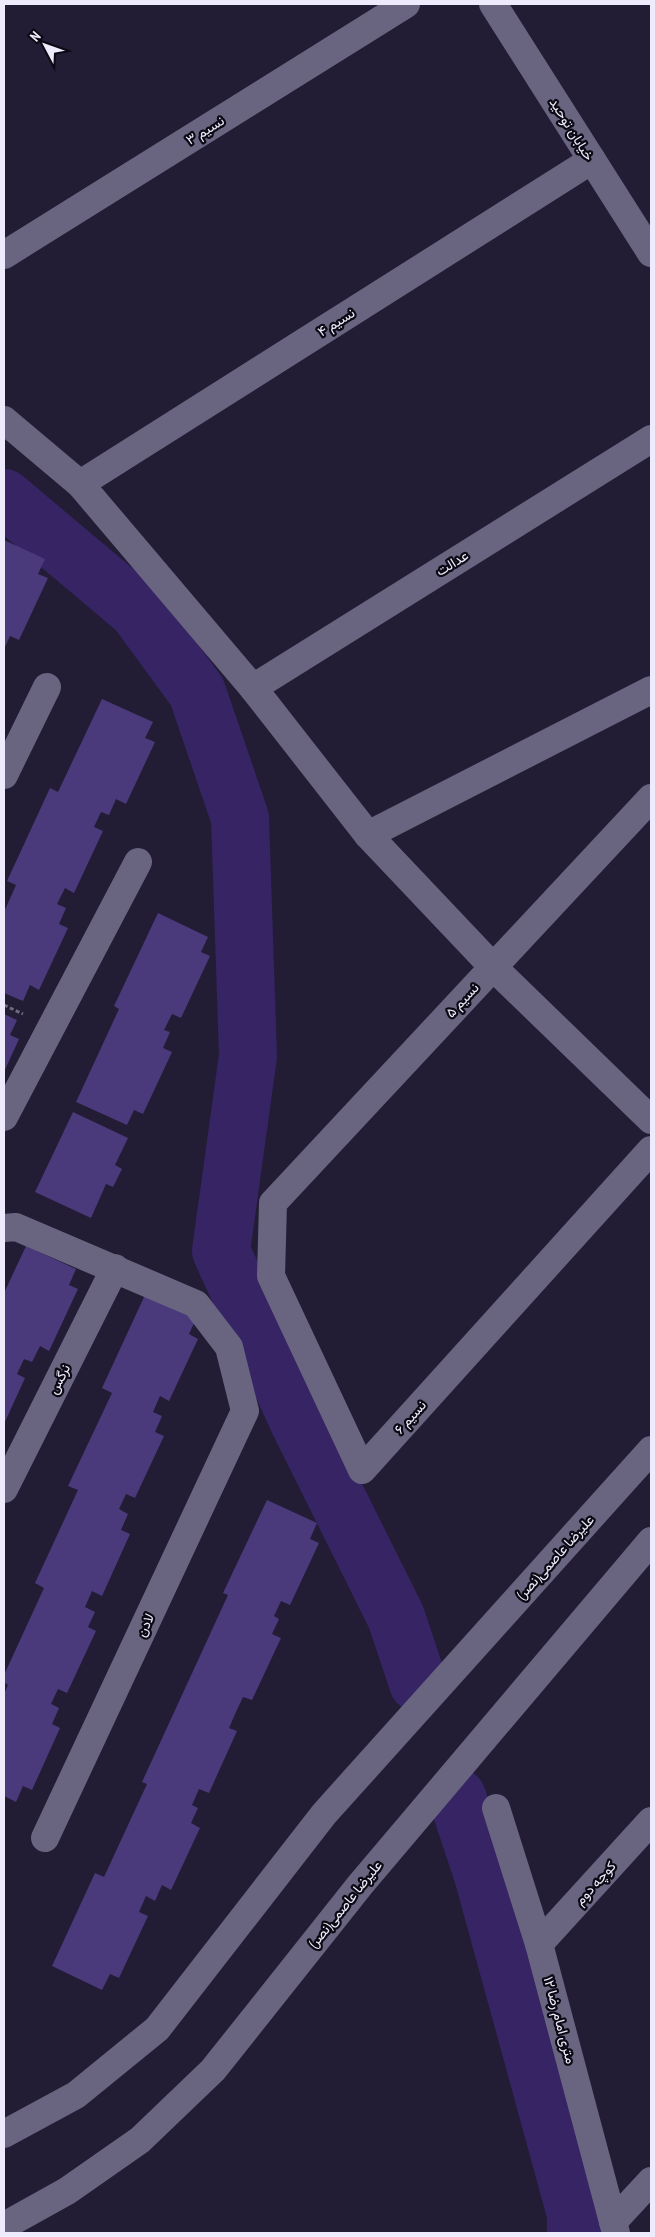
<svg xmlns="http://www.w3.org/2000/svg" width="655" height="2237" font-family="'PT Sans Narrow',Vazirmatn,sans-serif">
<style>
.lines{fill:none;stroke-linecap:round;stroke-linejoin:round}
.river{stroke:#372464;stroke-width:58}
.building{fill:#4a3a7c}
.path{stroke:#6f6a7f;stroke-width:3;stroke-dasharray:4 2.5;stroke-linecap:butt}
.minor{stroke:#696581;stroke-width:28}
.labels{text-anchor:middle;dominant-baseline:central;stroke-width:4.5;stroke-linejoin:round;paint-order:stroke}
.street-label{font-size:14px;fill:#eeebfc;stroke:#0b0913}
</style>
<rect width="100%" height="100%" fill="#221c34"/>
<g class="lines">
<g class="river">
<polyline points="4,498 137,610 197,692 240,818 248,1056 221,1251 298,1420 396,1617 418,1683"/>
<polyline points="457,1797 483,1875 576,2214 576,2233"/>
</g>
</g>
<g class="building">
<polygon points="4,540 45,559 38,574 48,578 19,640 10,636 4,649"/>
<polygon points="102,699 153,722 145,738 155,742 126,804 116,799 109,815 101,812 94,827 103,831 74,893 65,888 57,904 66,908 59,924 68,928 39,990 30,985 23,1001 4,993 4,912 16,885 7,881 50,788 58,792"/>
<polygon points="158,913 208,937 201,952 210,956 181,1018 172,1014 164,1030 170,1032 163,1048 172,1052 143,1114 134,1110 127,1125 76,1102 119,1009 114,1006"/>
<polygon points="4,1014 17,1020 10,1035 19,1039 4,1072"/>
<polygon points="73,1112 128,1138 115,1165 122,1169 113,1187 106,1184 91,1218 35,1192"/>
<polygon points="26,1246 76,1269 69,1285 78,1289 49,1351 40,1346 32,1362 24,1359 17,1374 25,1378 4,1424 4,1293"/>
<polygon points="145,1295 196,1319 189,1334 198,1339 169,1401 160,1396 153,1412 162,1416 155,1432 164,1436 135,1498 126,1494 119,1509 128,1514 121,1530 130,1534 102,1596 92,1591 85,1607 95,1612 88,1627 96,1631 67,1693 58,1689 51,1704 59,1708 52,1724 60,1728 32,1790 23,1786 16,1802 4,1796 4,1694 8,1685 4,1682 4,1675 44,1588 35,1583 78,1490 68,1486 112,1393 102,1388"/>
<polygon points="267,1500 317,1523 310,1539 319,1543 290,1605 281,1601 274,1616 279,1619 272,1634 281,1638 252,1700 243,1697 236,1712 229,1728 237,1731 209,1793 199,1789 192,1805 198,1808 191,1823 200,1828 171,1890 162,1885 155,1901 146,1896 139,1912 148,1916 119,1978 110,1974 102,1990 52,1966 95,1873 104,1877 147,1784 142,1782 228,1595 223,1593"/>
</g>
<g class="lines">
<polyline class="path" points="4,1005 23,1014"/>
<g class="minor">
<polyline points="493,4 651,253"/>
<polyline points="4,255 406,4"/>
<polyline points="4,420 80,484 253,688 368,835 493,967 651,1120"/>
<polyline points="80,484 592,160"/>
<polyline points="253,688 651,439"/>
<polyline points="4,775 47,687"/>
<polyline points="651,798 273,1203 271,1276 362,1470 651,1150"/>
<polyline points="368,835 651,690"/>
<polyline points="4,1117 138,862"/>
<polyline points="4,1228 16,1227 196,1304 229,1347 245,1411 45,1838"/>
<polyline points="4,1489 115,1268"/>
<polyline points="496,1808 539,1944 616,2233"/>
<polyline points="539,1944 651,1821"/>
<polyline points="4,2134 76,2095 157,2029 324,1814 651,1450"/>
<polyline points="613,2222 651,2181"/>
<polyline points="4,2226 67,2191 140,2140 213,2070 360,1885 651,1541"/>
</g>
</g>
<g class="labels">
<g class="street-label">
<text transform="translate(572 129) rotate(58)">خیابان توحید</text>
<text transform="translate(205 130) rotate(-32)">نسیم ۳</text>
<text transform="translate(336 322) rotate(-32)">نسیم ۴</text>
<text transform="translate(452 563) rotate(-32)">عدالت</text>
<text transform="translate(462 1000) rotate(-47)">نسیم ۵</text>
<text transform="translate(59 1379) rotate(-63)">نرگس</text>
<text transform="translate(410 1417) rotate(-48)">نسیم ۶</text>
<text transform="translate(555 1557) rotate(-48)">علیرضا عاصمی(نصر)</text>
<text transform="translate(145 1625) rotate(-65)">لادن</text>
<text transform="translate(595 1883) rotate(-48)">کوچه دوم</text>
<text transform="translate(345 1904) rotate(-51)">علیرضا عاصمی(نصر)</text>
<text transform="translate(560 2020) rotate(75)">۱۲ متری امام رضا</text>
</g>
</g>
<rect width="655" height="2237" fill="none" stroke="#eeebfc" stroke-width="10"/>
<g transform="translate(45 45) rotate(311)" stroke="#0b0913" stroke-width="4" paint-order="stroke">
<path d="M0-4L9 19L0 12L-9 19Z" fill="#eeebfc"/>
<text y="-8" font-size="14" font-weight="bold" text-anchor="middle" fill="#eeebfc">N</text>
</g>
</svg>
